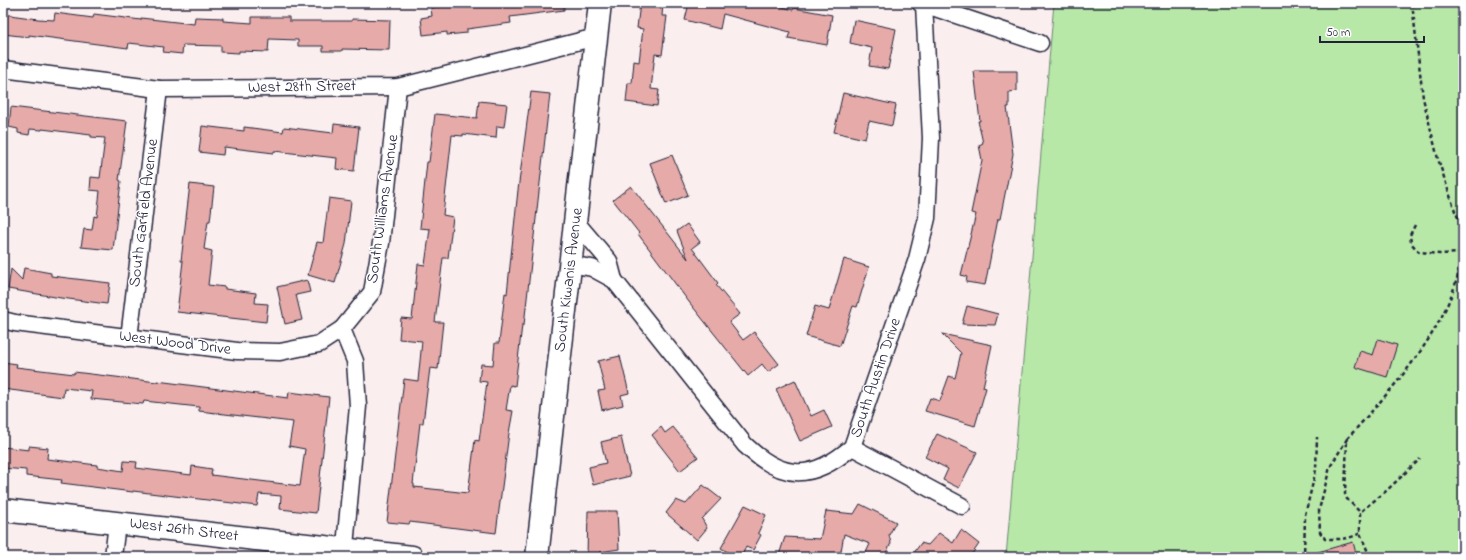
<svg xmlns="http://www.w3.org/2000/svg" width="1466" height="560" font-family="'Indie Flower',sans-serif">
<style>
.green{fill:#b7e8a8;stroke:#6c8572}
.building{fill:#e6aba9;stroke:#22223b}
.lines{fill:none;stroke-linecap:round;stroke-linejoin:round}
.street-casing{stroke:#22223b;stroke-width:19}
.secondary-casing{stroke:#22223b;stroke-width:25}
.path{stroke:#22223b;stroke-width:2.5;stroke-dasharray:4 3;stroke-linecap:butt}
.street{stroke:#fff;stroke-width:16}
.secondary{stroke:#fff;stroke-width:22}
.labels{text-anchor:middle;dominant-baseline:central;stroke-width:3;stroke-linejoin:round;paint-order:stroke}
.street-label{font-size:16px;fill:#22223b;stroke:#fff}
</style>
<rect width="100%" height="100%" fill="#faeeee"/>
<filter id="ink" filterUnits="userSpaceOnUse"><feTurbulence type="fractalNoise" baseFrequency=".025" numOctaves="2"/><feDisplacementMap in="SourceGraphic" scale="8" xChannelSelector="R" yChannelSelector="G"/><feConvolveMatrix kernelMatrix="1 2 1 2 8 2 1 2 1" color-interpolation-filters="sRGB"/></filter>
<g filter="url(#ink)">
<polygon class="green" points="1054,3 1463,3 1463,557 1006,557"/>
<g class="building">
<polygon points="469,3 564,3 564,10 510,17 511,23 467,29 467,33 447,35 447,32 423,35 421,18 432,16 431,8"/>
<polygon points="640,3 663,3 662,16 667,16 662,55 655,54 651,89 659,90 657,106 626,102 628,83 632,83 634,61 639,62 643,29 637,28"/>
<polygon points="689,3 769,3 793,10 794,8 832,15 827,45 788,38 790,32 723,14 720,29 685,20"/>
<polygon points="55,13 93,18 94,14 141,20 141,18 194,24 195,17 223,18 223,21 252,23 252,17 289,17 289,21 352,21 352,19 390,20 389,50 342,49 342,51 323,51 323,46 298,46 298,40 269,39 268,52 239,51 239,53 221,52 221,46 183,45 182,54 163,52 164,47 129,43 128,48 29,35 29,37 3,34 3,14 38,19 54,20"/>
<polygon points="854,20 896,29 888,69 869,66 872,48 850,43"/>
<polygon points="974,71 1017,71 1017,91 1009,92 1009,107 1007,107 1013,154 1000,219 998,219 985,285 966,282 967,277 961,275 976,214 971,213 982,160 979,145 983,143 978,121 980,121"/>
<polygon points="531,92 550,94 524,325 522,325 515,386 510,385 506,410 513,411 509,433 496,533 410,522 409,524 387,522 404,379 418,381 422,341 399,339 401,318 412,319 418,264 425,265 430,229 420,228 427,162 429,162 435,114 477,118 479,101 507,104 504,127 497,126 496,138 463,134 463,136 452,135 443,215 453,217 448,258 443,258 435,322 443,322 438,369 430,368 423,423 420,423 413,484 414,484 414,487 468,493 475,440 479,441 487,382 479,381 481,364 493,365 495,343 499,343 505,293 507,294 518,190"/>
<polygon points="843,93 896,105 892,126 869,121 865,139 834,132"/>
<polygon points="11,107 127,121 119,180 121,181 113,250 81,247 84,229 92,230 94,216 97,217 100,191 90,190 91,177 100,178 105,138 91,137 91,135 42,129 42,130 30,129 29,135 18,133 18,129 9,127"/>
<polygon points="334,124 359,127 354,171 336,169 337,158 274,151 274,153 224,147 223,155 199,152 202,126 244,131 244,127 283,132 284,127 333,133"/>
<polygon points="672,155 688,195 666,204 650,163"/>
<polygon points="190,184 214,187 210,221 208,221 204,249 212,251 208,285 225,287 225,289 256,293 255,303 268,304 266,322 177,312 183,261 181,261"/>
<polygon points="631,186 688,259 677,231 687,224 700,242 692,248 718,283 716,285 740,314 729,322 743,340 754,332 779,364 768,372 762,364 748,376 689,302 638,234 639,233 613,200"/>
<polygon points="329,198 351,201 346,244 335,283 308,275 317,242 323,243"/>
<polygon points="844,259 869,267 857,307 853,306 840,346 806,336 815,306 829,310"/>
<polygon points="24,268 51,273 51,276 110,283 107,304 61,298 8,289 11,269 22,280"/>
<polygon points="307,280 310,292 296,295 302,320 285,324 277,287"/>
<polygon points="967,306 998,314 995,325 962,324"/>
<polygon points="942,334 992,345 983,387 986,388 975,426 925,411 930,398 940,401 949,376 955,378 961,353"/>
<polygon points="1378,339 1397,345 1387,377 1355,367 1360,351 1373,355"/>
<polygon points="620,356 629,393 621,395 623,405 602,410 598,391 605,390 598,361"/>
<polygon points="3,362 17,364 16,367 74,374 74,372 157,382 157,381 288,398 289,392 329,397 316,513 280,509 281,496 259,494 257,506 133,491 133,492 61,483 62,480 26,476 26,470 3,468 3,447 29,450 29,446 48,448 47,459 97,465 97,467 123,471 124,461 137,462 136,468 191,475 192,466 212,469 211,475 300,486 305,449 289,446 293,422 199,411 199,407 144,401 143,404 91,399 92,391 64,388 63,397 3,389"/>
<polygon points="795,380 811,416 824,410 832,427 800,441 776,389"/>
<polygon points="661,427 665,433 673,427 698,457 680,471 652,435"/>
<polygon points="937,434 977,452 959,488 943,480 948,469 925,457"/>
<polygon points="621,437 630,476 593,485 589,467 606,463 601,442"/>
<polygon points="703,485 721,499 702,519 707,528 697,540 666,513 676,500 686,504"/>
<polygon points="860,504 896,522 889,535 891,543 884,557 864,557 870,544 844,534 840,557 786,557 779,555 785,537 820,539 826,511 854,514"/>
<polygon points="745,505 766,515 758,533 761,535 753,550 746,547 741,557 736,557 721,548"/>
<polygon points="588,511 617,511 619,549 600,552 600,557 587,557"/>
<polygon points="961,530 979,544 970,557 911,557 921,543 928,545 939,533 953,543"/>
<polygon points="1353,542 1357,557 1311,557 1311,554"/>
</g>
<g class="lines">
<g class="street-casing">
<g id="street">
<polyline points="920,3 1040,43"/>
<polyline points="3,69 159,89 398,87 596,37"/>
<polyline points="575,221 609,261 614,280"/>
<path d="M570,264L592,268L614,280L745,445C783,481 812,481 852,447L917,259L927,218L931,138L924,4"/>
<polyline points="3,320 15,323 237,351 280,352 319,344 342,329 372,292 381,243 398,87"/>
<polyline points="342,329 355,361 358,406 344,557"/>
<polyline points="129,338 159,89"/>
<polyline points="852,447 962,506"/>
<polyline points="113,557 117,523"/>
</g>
</g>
<g class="secondary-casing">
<g id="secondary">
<polyline points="3,510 412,557"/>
<polyline points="537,557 600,3"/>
</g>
</g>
<g class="path">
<polyline points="1412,3 1423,98 1438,159 1455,211 1463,228"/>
<polyline points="1415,225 1410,235 1411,243 1419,252 1440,254 1463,253"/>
<path d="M1347,439C1387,394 1438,341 1456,282C1461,267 1461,250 1463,234"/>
<path d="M1360,533C1349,540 1338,539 1325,539L1320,532L1319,510L1330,467L1347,439L1345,494L1347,499L1360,512"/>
<polyline points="1304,557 1305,515 1316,470 1317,437"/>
<polyline points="1370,557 1360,533 1360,512 1385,492 1420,459"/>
</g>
<use href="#street" class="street"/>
<use href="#secondary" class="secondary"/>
</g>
</g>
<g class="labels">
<g class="street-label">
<text transform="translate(302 87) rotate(-1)">West 28th Street</text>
<text transform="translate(383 209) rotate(-82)">South Williams Avenue</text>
<text transform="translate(144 213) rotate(-83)">South Garfield Avenue</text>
<text transform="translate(569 280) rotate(-83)">South Kiwanis Avenue</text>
<text transform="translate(175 343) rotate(7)">West Wood Drive</text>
<text transform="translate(876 378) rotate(-71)">South Austin Drive</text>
<text transform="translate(184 530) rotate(7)">West 26th Street</text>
</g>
</g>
<rect width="1466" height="560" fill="none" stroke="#fff" stroke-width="16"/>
<rect x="8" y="8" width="1450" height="544" fill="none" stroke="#22223b" stroke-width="1.5" filter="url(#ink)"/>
<path d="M1320 36v6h104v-6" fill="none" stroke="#22223b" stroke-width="2"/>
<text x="1326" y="36" font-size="12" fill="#22223b" stroke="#ffffff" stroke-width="3" paint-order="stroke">50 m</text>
</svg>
